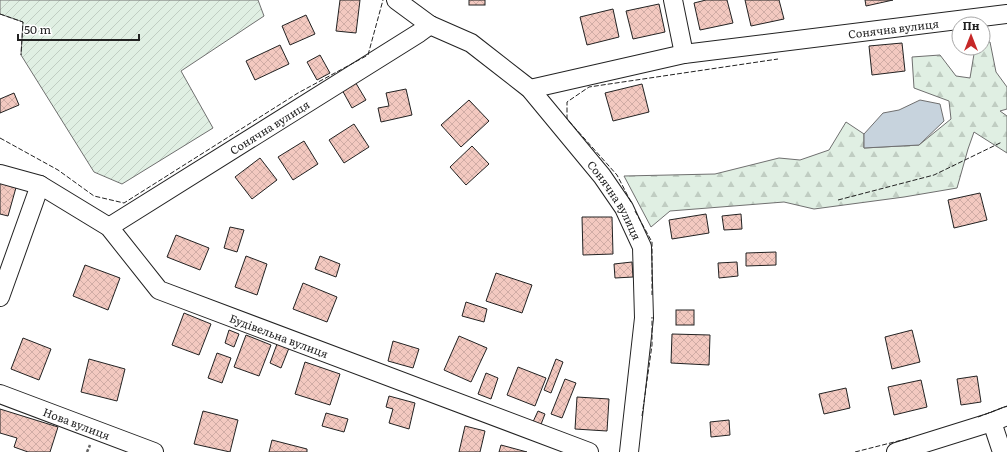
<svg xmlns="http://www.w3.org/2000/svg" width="1007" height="452" font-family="Literata,serif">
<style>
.forest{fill:url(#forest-firs);stroke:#6f6f6f}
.garden{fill:url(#garden-furrows);stroke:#6f6f6f}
.water{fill:#c7d3dd;stroke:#6f6f6f}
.building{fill:url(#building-cross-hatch);stroke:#222}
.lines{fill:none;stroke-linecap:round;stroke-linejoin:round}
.minor-casing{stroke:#222;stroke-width:20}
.path{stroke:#646464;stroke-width:2.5;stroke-dasharray:3 2;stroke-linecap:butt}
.minor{stroke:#fff;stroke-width:18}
.fence{stroke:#222;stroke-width:1;stroke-dasharray:5 2;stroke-linecap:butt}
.labels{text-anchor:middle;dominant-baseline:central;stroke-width:3;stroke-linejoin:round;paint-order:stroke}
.street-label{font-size:11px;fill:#222;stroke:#fff}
</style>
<defs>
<pattern id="forest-firs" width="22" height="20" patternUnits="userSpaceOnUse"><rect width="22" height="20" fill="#e0efe3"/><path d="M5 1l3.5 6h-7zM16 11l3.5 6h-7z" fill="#c0cdc2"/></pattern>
<pattern id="garden-furrows" width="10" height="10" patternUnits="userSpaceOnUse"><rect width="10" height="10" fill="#e0efe3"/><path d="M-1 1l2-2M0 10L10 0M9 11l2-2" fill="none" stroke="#c0cdc2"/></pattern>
<pattern id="building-cross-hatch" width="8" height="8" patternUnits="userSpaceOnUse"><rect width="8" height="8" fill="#f3c9c0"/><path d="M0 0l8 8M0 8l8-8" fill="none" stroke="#d0aca5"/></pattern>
</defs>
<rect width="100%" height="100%" fill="#fff"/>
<polygon class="forest" points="983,41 990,42 996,72 1007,87 1007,109 1000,111 1007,116 1007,153 974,132 968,149 957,188 904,197 814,209 784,202 670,211 651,227 624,176 715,174 779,158 800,160 829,150 846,122 864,134 864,148 919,145 951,119 949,101 914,88 912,57 940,55 956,76 970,78 975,48 983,48"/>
<polygon class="garden" points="0,0 258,0 264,16 181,71 213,128 122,184 94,172 21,55 23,22 0,14"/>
<polygon class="water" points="920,100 940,104 944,121 919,145 864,148 864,134 883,113 899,110"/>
<g class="building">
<polygon points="340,0 360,0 356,33 336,31"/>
<rect x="469" y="0" width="16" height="5"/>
<polygon points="706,0 727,0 733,23 700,30 694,3"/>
<polygon points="745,0 779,0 784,19 751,26"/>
<polygon points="865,0 893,0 866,6"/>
<polygon points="659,4 665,32 633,39 626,11"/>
<polygon points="613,9 619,37 587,45 580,17"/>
<polygon points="306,15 315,34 290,45 282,26"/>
<polygon points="902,43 905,71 872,75 869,46"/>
<polygon points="280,45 289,64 255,80 246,61"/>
<polygon points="320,55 330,73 317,80 307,62"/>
<polygon points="354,80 366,100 352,108 341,88"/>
<polygon points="642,84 649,112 613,121 605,93"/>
<polygon points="406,89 412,115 381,122 378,108 389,106 386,93"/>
<polygon points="14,93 19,105 0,113 0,99"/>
<polygon points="469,100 489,121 461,147 441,125"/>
<polygon points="354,124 369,147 344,163 329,140"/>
<polygon points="304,141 318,164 293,180 278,157"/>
<polygon points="472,146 489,164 466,185 450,167"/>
<polygon points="260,158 277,180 252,199 235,177"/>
<polygon points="0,180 17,184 8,216 0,214"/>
<polygon points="980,193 987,220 954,228 948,200"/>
<polygon points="706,214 709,233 672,239 669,220"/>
<polygon points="741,214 742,229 724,230 722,216"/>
<polygon points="582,217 612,217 613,254 583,255"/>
<polygon points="230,227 244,230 237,252 224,248"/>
<polygon points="176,235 209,248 200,270 167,257"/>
<polygon points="776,252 776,265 746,266 746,253"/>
<polygon points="246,256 267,264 257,295 235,287"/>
<polygon points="320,256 340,264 336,277 315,269"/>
<polygon points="632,262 633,277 615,278 614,264"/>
<polygon points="737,262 738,276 719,278 718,263"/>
<polygon points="85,265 120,278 108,310 73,296"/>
<polygon points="496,273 532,285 522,313 486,301"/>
<polygon points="303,283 337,297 327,322 293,309"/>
<polygon points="466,302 487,309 484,322 462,316"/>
<rect x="676" y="310" width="18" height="15"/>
<polygon points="184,313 211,324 199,355 172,345"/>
<polygon points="229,330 239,334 234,347 225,343"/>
<polygon points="912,330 920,362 892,369 885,337"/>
<polygon points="672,334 710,335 709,365 671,363"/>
<polygon points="246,335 271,345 259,376 234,367"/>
<polygon points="459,336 487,348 471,382 444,370"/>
<polygon points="23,338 51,349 39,380 11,369"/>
<polygon points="393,341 419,349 413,368 388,361"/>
<polygon points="277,344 289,348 281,368 270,363"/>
<polygon points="217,353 231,358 222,383 208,378"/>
<polygon points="89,359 125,369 117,401 81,392"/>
<polygon points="556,359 563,362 551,393 544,390"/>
<polygon points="305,362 340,374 330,405 295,394"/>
<polygon points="518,367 546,378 535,406 507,395"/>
<polygon points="486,373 498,378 491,399 478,394"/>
<polygon points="977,376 981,402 961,405 957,379"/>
<polygon points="565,379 576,383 562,418 551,414"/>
<polygon points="921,380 927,407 894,415 888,387"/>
<polygon points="846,388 850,408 824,414 819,394"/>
<polygon points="389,396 415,403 409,429 389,423 393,409 386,407"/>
<polygon points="577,397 609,399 607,431 575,429"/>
<polygon points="0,409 58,427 50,452 28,452 14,447 17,438 0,433"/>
<polygon points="203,411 238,420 230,452 194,444"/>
<polygon points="538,411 545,414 540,427 532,424"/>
<polygon points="326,413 348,419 344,432 322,426"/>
<polygon points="729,420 730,435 711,437 710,422"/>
<polygon points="465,426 485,431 480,452 459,452"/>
<polygon points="272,440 307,449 307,452 269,452"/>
<polygon points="501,445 527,452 499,452"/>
</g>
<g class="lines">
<g class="minor-casing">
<g id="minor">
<path id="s1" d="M396,0L430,25L471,43L530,89L602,176L624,208L642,247L644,318L629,452"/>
<polyline points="673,0 684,54"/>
<path id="s2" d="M530,89L684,54L1007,14"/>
<path id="s3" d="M0,174L40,185L109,227L159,290L589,452"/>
<path id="s4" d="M109,227L419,33L430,25"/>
<polyline points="0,297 40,185"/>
<path id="s5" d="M0,394L154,452"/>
<polyline points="992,422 1002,452"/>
<polyline points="896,452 992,422 1007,416"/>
</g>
</g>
<polyline class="path" points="87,452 90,445"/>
<use href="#minor" class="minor"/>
<g class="fence">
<polyline points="0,14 23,22 21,55"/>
<polyline points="0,138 58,170 94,196 124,203 298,93 368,55 383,0"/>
<polyline points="838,200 934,175 1002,142"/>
<polyline points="631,202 617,175 567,119 567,102 589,87 778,59"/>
<polyline points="635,211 652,242 652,295"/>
<polyline points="642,416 652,345 652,317"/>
<polyline points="978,417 1007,406"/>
<polyline points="855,452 910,438"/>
</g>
</g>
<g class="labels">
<g class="street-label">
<text stroke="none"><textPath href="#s2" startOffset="369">Сонячна вулиця</textPath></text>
<text stroke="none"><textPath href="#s4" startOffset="189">Сонячна вулиця</textPath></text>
<text stroke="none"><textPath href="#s1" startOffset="302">Сонячна вулиця</textPath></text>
<text stroke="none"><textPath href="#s3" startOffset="331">Будівельна вулиця</textPath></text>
<text stroke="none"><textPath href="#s5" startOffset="82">Нова вулиця</textPath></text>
</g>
</g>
<g transform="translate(971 36)"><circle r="19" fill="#ffffff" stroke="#a7a7a7"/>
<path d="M0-3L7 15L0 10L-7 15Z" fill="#c62828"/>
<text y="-6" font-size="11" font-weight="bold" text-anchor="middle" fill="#222222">Пн</text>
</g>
<path d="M18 34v6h121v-6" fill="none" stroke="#222222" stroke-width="2"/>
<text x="24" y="34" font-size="12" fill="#222222" stroke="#ffffff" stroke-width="3" paint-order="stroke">50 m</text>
</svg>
